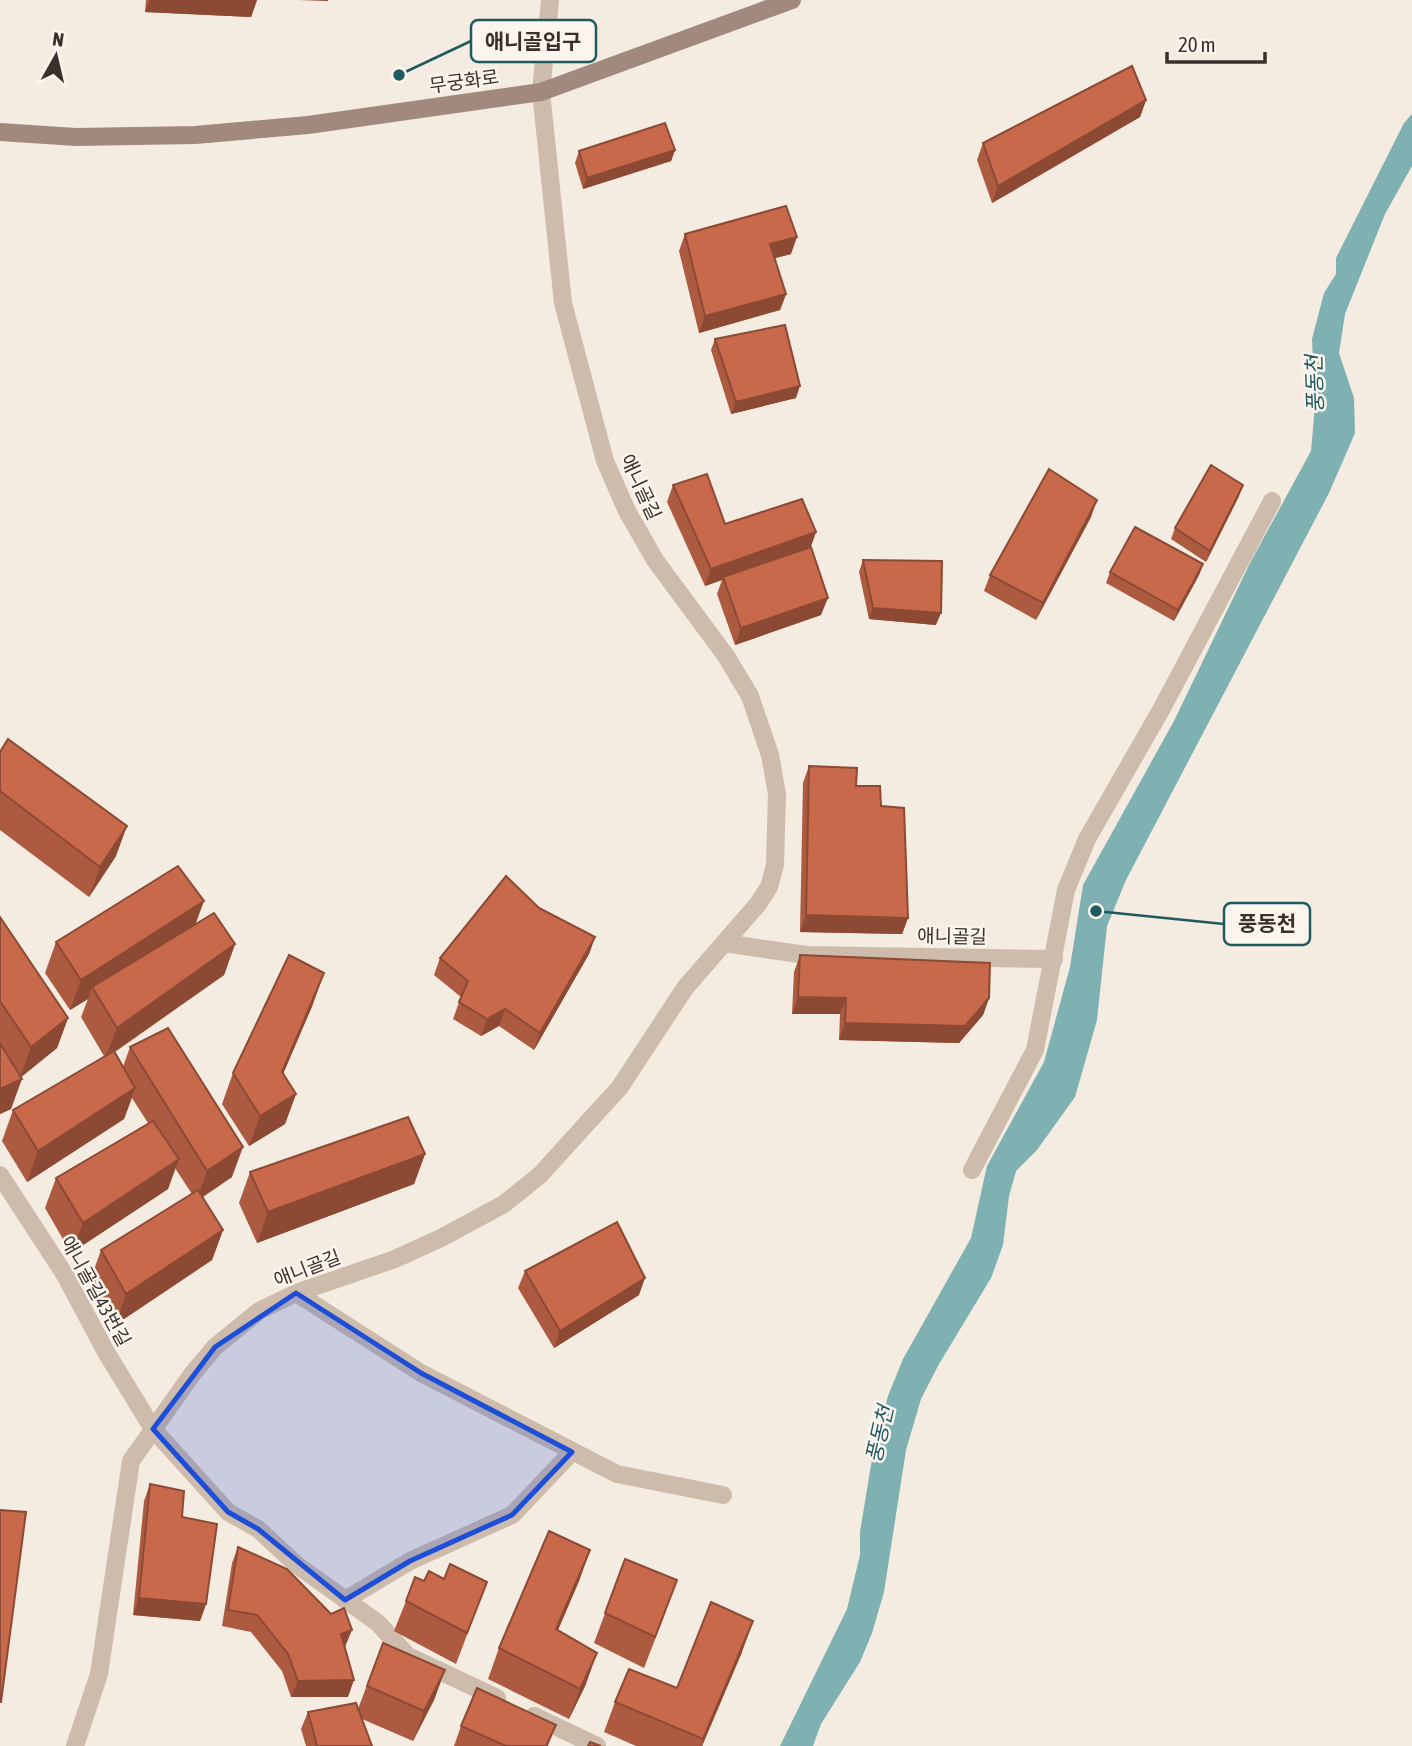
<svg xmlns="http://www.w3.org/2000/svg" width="1412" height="1746" font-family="'Asap Condensed','Noto Sans KR',sans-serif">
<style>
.water{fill:#7fb0b2}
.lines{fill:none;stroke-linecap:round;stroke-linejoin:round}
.minor{stroke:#cdbbac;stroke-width:18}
.tertiary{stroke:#cdbbac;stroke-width:18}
.secondary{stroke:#a18a7d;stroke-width:18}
.wall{fill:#ac5a40}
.shaded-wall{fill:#8c4a34}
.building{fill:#c8694b;stroke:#8c4a34;stroke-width:2}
.marked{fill:#1d4ed8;fill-opacity:0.2;stroke:#1d4ed8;stroke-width:5;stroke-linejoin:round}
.labels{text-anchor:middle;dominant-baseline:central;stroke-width:5;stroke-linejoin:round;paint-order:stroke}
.street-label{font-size:19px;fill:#3b302b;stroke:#fbf5ee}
.water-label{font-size:21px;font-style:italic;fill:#1f5a5e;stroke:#fbf5ee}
.leader{fill:none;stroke:#1f5a5e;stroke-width:2.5}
.callout-dot{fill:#1f5a5e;stroke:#fbf5ee;stroke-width:2.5}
.callout{fill:#fbf5ee;stroke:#1f5a5e;stroke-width:2.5}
.callout-label{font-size:21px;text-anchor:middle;font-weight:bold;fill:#3b302b}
</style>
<rect width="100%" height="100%" fill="#f4ebe1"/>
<polygon class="water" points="1412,114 1412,166 1385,214 1345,314 1339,353 1354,398 1355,433 1329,493 1126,880 1107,926 1097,1020 1075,1097 1037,1150 1016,1171 1009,1196 1003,1245 991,1278 939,1364 921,1399 906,1450 884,1592 872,1633 860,1662 821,1724 813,1746 780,1746 847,1609 860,1555 860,1532 873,1453 888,1396 903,1359 971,1238 987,1166 1044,1062 1070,967 1083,885 1174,721 1250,563 1311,451 1315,406 1312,339 1324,293 1336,274 1336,258 1404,123"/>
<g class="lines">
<g class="minor">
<polyline points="724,943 806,955 1054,959"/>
<polyline points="972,1170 1035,1050 1066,890 1087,839 1161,710 1272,501"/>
<polyline points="0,1175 65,1275 106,1352 153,1429 228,1512 258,1529 297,1565 378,1623 408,1656 497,1698"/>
<polyline points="296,1293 421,1373 617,1474 723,1495"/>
<polyline points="345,1600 410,1561 512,1515 572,1452"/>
<polyline points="534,1716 597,1746"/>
</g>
<polyline class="tertiary" points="75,1746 99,1674 131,1461 193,1373 215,1347 259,1311 296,1293 395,1259 441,1238 504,1204 540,1175 620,1087 685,988 758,904 769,887 775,865 777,794 770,755 750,696 726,656 655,560 627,511 605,461 563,303 541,92 550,0"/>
<polyline class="secondary" points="0,132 76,137 195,135 308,125 541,92 792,0"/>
</g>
<g class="wall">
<polygon points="146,0 257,0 251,17 145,12"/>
<polygon points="1146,100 1140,117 992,203 977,160 983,143"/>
<polygon points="675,150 671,161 583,189 575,163 579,151"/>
<polygon points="685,234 791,254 775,258 786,294 780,310 699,333 679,251"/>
<polygon points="715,339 796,398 731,414 711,350"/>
<polygon points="673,485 725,524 816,532 810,548 821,615 735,645 717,594 722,580 705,586 667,502"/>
<polygon points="1239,496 1206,562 1171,539 1175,528"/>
<polygon points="1091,517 1036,620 984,591 990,575"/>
<polygon points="863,560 936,625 869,619 859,572"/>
<polygon points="1203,564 1199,575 1174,621 1106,583 1110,572"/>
<polygon points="0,752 116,856 89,897 0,830"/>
<polygon points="809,766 856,786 881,806 908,918 902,934 800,932 803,783"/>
<polygon points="539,908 595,937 589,954 534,1050 499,1026 481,1036 453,1019 461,997 434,975 440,958"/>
<polygon points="0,917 68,1018 57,1048 21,1077 11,1109 0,1114"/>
<polygon points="195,924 235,944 224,975 115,1052 123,1067 130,1047 232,1177 203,1197 223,1230 212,1260 115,1325 90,1281 101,1250 192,1194 175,1168 168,1189 71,1253 45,1208 56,1178 148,1123 132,1098 124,1119 27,1182 2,1141 13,1110 104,1056 81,1017 88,999 70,1010 45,973 56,942"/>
<polygon points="800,955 989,998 983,1015 959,1043 839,1040 840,1014 792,1014 794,972"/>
<polygon points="313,1004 283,1074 296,1094 285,1124 249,1146 222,1104 233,1073"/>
<polygon points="425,1154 414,1184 257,1243 239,1203 250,1172"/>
<polygon points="525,1271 639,1295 554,1348 518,1288"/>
<polygon points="150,1484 182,1517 206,1604 200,1621 133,1615 144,1501"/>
<polygon points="238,1547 345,1647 348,1697 291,1697 282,1671 251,1632 222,1626 232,1563"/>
<polygon points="590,1550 579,1581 558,1630 586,1684 569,1719 488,1679 499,1648"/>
<polygon points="625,1559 666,1611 644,1668 594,1643"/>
<polygon points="444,1579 487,1582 456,1664 394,1631 406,1601 424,1581"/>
<polygon points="383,1643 445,1670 434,1700 413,1741 362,1719 372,1746 306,1746 301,1729 308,1712 358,1709"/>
<polygon points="742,1652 702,1746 636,1746 604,1732 615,1702 677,1688"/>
<polygon points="556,1725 548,1746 454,1746 461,1726"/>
</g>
<g class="shaded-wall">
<polygon points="150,0 257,0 251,17 145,12"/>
<polygon points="299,0 328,0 328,1"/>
<polygon points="1146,100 1140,117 992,203 998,186"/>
<polygon points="675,150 671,161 583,189 587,178"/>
<polygon points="797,237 791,254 764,261 770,244"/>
<polygon points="786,294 780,310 699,333 705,316"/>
<polygon points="800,386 796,398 731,414 736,402"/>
<polygon points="1243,485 1239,496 1206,562 1210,551"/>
<polygon points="1097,500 1091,517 1036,620 1043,603"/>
<polygon points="816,532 810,549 723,577 722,580 705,586 711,569"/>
<polygon points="1203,564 1199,575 1174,621 1178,610"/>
<polygon points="828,598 821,615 735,645 741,628"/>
<polygon points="873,608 941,613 936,625 869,619"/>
<polygon points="127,826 116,856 89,897 100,867"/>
<polygon points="204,901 193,931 92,987 88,999 70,1010 81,980"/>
<polygon points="806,915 908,918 902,934 800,932"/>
<polygon points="595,937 589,954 534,1050 540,1033"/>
<polygon points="235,944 224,975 105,1058 117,1028"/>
<polygon points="324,973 313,1004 271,1102 282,1072"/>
<polygon points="798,997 846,998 840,1014 792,1014"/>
<polygon points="989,998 983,1015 959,1043 839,1040 845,1023"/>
<polygon points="505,1009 499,1026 481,1036 487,1019"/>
<polygon points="68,1018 57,1048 20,1078 31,1047"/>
<polygon points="22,1079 11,1109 0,1114 0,1089"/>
<polygon points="135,1088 124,1119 27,1182 38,1151"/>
<polygon points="296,1094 285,1124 249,1146 260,1116"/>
<polygon points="243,1147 232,1177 196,1201 207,1171"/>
<polygon points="425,1154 414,1184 257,1243 268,1212"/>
<polygon points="179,1159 168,1189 71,1253 83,1223"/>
<polygon points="223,1230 212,1260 115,1325 126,1294"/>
<polygon points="645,1278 639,1295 554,1348 560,1331"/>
<polygon points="590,1550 579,1581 545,1660 556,1629"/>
<polygon points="139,1598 206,1604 200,1621 133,1615"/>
<polygon points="753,1621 742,1652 702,1746 701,1746"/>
<polygon points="352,1630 345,1647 335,1651 341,1634"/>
<polygon points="597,1653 586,1684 569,1719 580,1689"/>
<polygon points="445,1670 434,1700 413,1741 424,1711"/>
<polygon points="354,1680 348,1697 291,1697 298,1681"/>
</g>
<g class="building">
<polygon points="1132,66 1146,100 998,186 983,143"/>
<polygon points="665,123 675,150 587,178 579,151"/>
<polygon points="786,206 797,237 770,244 786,294 705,316 685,234"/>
<polygon points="785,325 800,386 736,402 715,339"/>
<polygon points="1211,465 1243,485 1210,551 1175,528"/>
<polygon points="1049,469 1097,500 1043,603 990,575"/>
<polygon points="707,474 725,524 802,499 816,532 711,569 673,485"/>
<polygon points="1135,527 1203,564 1178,610 1110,572"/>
<polygon points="811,547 828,598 741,628 723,577"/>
<polygon points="863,560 942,561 941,613 873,608"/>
<polygon points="8,739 127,826 100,867 0,791 0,752"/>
<polygon points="809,766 857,768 856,786 880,786 881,806 904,808 908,918 806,915"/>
<polygon points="178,866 204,901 81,980 56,942"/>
<polygon points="506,876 539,908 595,937 540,1033 505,1009 487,1019 459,1002 468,981 440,958"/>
<polygon points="214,913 235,944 117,1028 92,987"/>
<polygon points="0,917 68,1018 31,1047 0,1001"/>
<polygon points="289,955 324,973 282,1072 296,1094 260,1116 233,1073"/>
<polygon points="800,955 990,963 989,998 965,1026 845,1023 846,998 798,997"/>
<polygon points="168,1028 243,1147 207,1171 130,1047"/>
<polygon points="0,1043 22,1079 0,1089"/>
<polygon points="114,1051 135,1088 38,1151 13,1110"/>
<polygon points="408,1117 425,1154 268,1212 250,1172"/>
<polygon points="153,1121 179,1159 83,1223 56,1178"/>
<polygon points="198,1190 223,1230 126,1294 101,1250"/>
<polygon points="617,1222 645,1278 560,1331 525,1271"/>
<polygon points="150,1484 184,1491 182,1517 217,1524 206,1604 139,1598"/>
<polygon points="0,1510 26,1512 1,1702 0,1702"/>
<polygon points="549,1531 590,1550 556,1629 597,1653 580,1689 499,1648"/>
<polygon points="238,1547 287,1569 331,1614 344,1608 352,1630 341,1634 354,1680 298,1681 288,1654 257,1615 228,1610"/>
<polygon points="625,1559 677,1580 655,1637 605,1613"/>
<polygon points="450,1564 487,1582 467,1633 406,1601 415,1577 424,1581 429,1571 444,1579"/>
<polygon points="711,1602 753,1621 703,1739 615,1702 629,1669 677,1688"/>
<polygon points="383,1643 445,1670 424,1711 367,1686"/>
<polygon points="477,1688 556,1725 546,1746 506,1746 461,1726"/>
<polygon points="356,1703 372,1746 317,1746 308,1712"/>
<polygon points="590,1742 601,1746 588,1746"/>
</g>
<path class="marked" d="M296,1293L421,1373L572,1452L512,1515L410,1561L345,1600L258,1529L228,1512L153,1429L215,1347Z"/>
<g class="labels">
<g class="street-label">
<text transform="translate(464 81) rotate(-8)">무궁화로</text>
<text transform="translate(641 487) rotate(65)">애니골길</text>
<text transform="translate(952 936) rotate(1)">애니골길</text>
<text transform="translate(307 1268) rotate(-21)">애니골길</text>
<text transform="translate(96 1291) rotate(61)">애니골길43번길</text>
</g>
<g class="water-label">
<text transform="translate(1314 384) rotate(-92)">풍동천</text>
<text transform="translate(879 1434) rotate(-77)">풍동천</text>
</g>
</g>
<path class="leader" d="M399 75L471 41M1096 911L1224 924"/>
<g class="callout-dot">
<circle cx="399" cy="75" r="7"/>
<circle cx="1096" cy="911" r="7"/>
</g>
<g class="callout">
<rect x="471" y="20" width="125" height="42" rx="7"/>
<rect x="1224" y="903" width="86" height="42" rx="7"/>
</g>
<g class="callout-label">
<text x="533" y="49">애니골입구</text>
<text x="1267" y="931">풍동천</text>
</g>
<g transform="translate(56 56) rotate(8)" stroke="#fbf5ee" stroke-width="5" paint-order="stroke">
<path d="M0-5L12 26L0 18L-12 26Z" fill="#3b302b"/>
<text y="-10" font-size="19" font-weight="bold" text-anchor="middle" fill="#3b302b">N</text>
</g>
<path d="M1167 52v10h98v-10" fill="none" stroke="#3b302b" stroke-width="3.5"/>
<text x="1178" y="52" font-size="21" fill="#3b302b" stroke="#fbf5ee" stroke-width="5" paint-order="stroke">20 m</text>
</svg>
